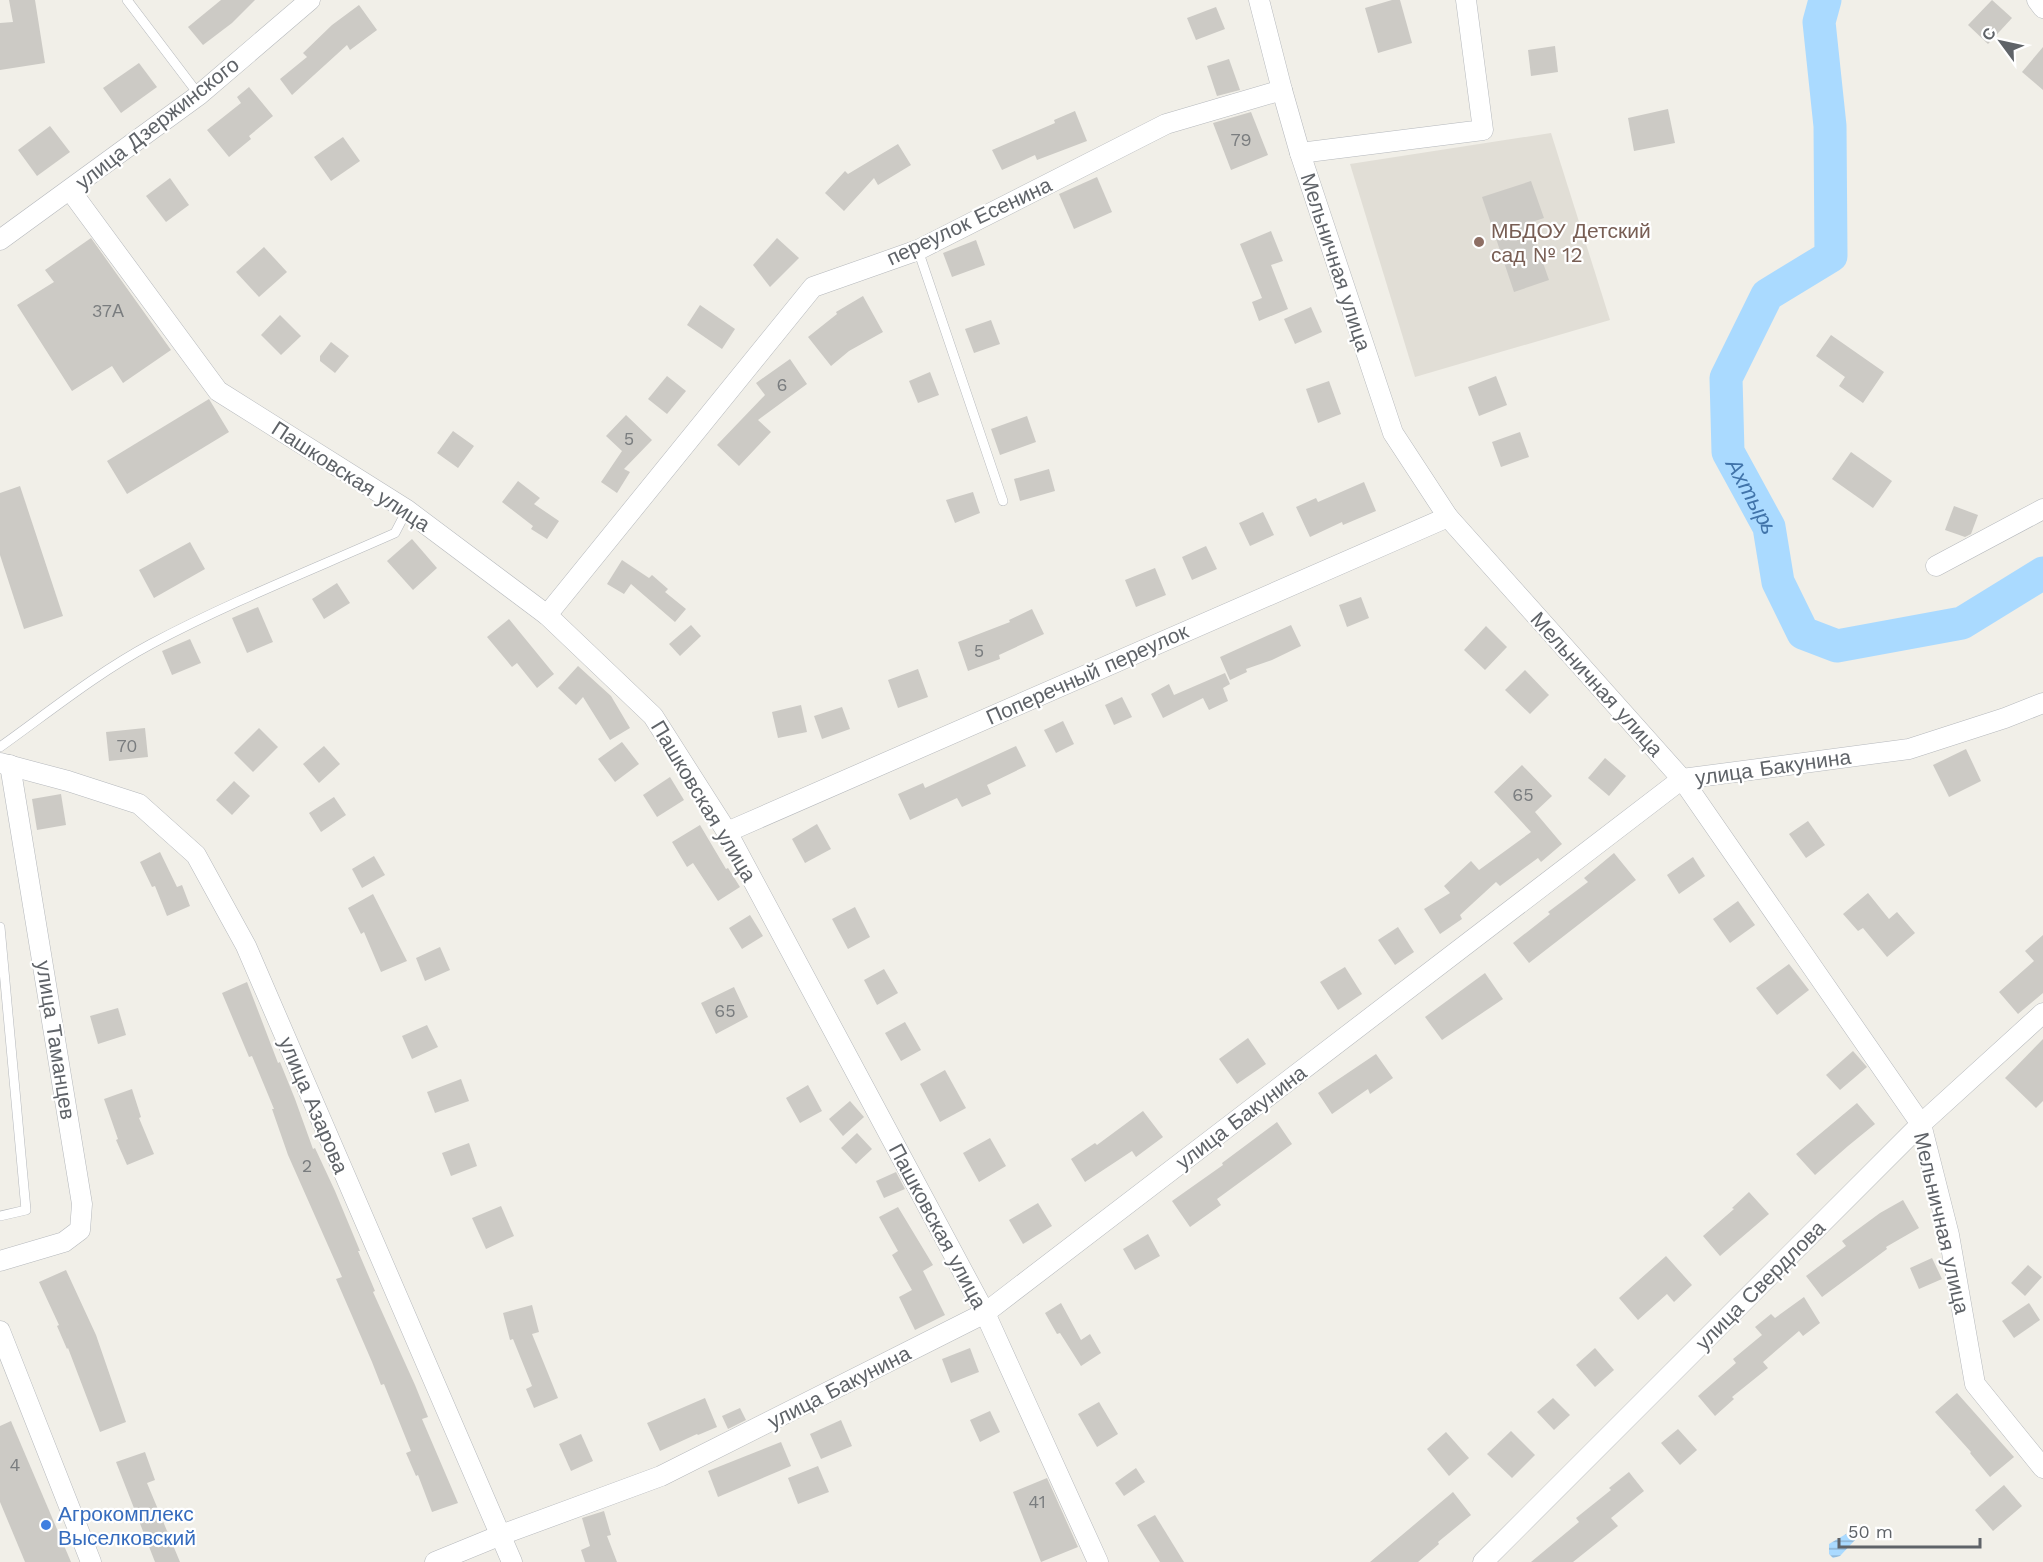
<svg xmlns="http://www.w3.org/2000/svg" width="2043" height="1562" font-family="'Work Sans',sans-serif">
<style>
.education{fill:#e1ded6}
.water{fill:url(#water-rules)}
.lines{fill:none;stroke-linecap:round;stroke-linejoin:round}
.river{stroke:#aadaff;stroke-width:33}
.building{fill:#cccac5}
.lane-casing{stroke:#b5b8bc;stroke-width:10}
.street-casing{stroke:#b5b8bc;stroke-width:21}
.lane{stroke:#fff;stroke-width:9}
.street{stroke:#fff;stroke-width:20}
.education-dot{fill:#8d6e63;stroke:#fff;stroke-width:2}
.shop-dot{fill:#3f7fe0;stroke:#fff;stroke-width:2}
.labels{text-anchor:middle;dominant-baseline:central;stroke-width:4.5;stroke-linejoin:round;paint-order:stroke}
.number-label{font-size:18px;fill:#7a7d7f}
.street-label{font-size:21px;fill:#5f6368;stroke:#fff}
.education-label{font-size:21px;fill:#785e54;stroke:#fff;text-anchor:start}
.shop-label{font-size:21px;fill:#366cbe;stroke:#fff;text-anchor:start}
.water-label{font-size:22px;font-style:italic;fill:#4174aa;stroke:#fff}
</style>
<defs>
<pattern id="water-rules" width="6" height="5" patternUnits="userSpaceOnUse" patternTransform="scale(1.5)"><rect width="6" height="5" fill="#aadaff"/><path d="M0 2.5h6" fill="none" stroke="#8eb4d2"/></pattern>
</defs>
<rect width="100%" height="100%" fill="#f1efe8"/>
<polygon class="education" points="1551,133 1610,320 1415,377 1350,164"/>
<polygon class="water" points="1854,1532 1855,1540 1840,1556 1833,1558 1829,1554 1829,1544 1846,1534"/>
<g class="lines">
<path class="river" id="s1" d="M1825,0L1819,22L1830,126L1831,256L1767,295L1726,378L1728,452L1769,527L1778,582L1803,633L1837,646L1962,623L2043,573"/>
</g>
<g class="building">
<polygon points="9,0 35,0 45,63 0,70 0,23 13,22"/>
<polygon points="221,0 255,0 232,23 203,45 188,27"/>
<polygon points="1392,0 1400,0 1412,43 1378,53 1365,8"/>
<polygon points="1992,0 2012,18 1988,44 1968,25"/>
<polygon points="359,5 377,30 350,50 347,45 292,95 280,79 307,57 303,53 332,25"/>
<polygon points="1216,7 1225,29 1196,40 1187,18"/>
<polygon points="1555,46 1558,72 1531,76 1528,50"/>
<polygon points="2043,47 2043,90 2022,72"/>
<polygon points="1229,59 1240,90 1217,96 1207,66"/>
<polygon points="139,63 157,87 121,113 103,88"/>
<polygon points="249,87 273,116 249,136 251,139 229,157 207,130 241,103 237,97"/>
<polygon points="1668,109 1675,143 1634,151 1628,118"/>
<polygon points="1075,111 1087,141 1037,160 1035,155 1002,170 992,150 1055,123 1054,120"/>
<polygon points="1251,112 1268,155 1231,170 1213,123"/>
<polygon points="50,126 70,152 37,176 18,150"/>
<polygon points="343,137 360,161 331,181 314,157"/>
<polygon points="898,144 911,165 878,185 874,178 844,211 825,193 845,171 848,174"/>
<polygon points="1097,177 1112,212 1074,229 1059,194"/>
<polygon points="170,178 189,205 166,222 146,196"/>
<polygon points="1531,181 1544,218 1529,223 1549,280 1514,292 1482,197"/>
<polygon points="1271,231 1283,261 1271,265 1288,309 1259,321 1252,302 1262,298 1240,244"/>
<polygon points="91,238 171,350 123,383 112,366 72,391 17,305 54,282 45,270"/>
<polygon points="777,238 799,258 770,287 753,265"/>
<polygon points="976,240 985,265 952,277 943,253"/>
<polygon points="264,247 287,272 259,297 236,272"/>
<polygon points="863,296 883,332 849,351 831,366 808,337 837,314 836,312"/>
<polygon points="700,305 735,329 722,349 687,325"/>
<polygon points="1311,307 1322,332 1295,344 1284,319"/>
<polygon points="280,315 301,336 281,355 261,335"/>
<polygon points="991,320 1000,344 974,353 965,329"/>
<polygon points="1831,335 1884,372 1863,403 1839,386 1845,377 1816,356"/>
<polygon points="331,342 349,356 335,373 320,361 320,356"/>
<polygon points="790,359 807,384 758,420 771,432 739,466 717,445 765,395 756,383"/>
<polygon points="930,372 939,395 918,403 909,381"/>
<polygon points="667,376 686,391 667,414 648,399"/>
<polygon points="1496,376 1507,405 1479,416 1468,387"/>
<polygon points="1329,381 1341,414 1318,423 1306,389"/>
<polygon points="209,399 229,432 127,494 107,461"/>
<polygon points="626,415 652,440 624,469 630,472 617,493 601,482 622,451 606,436"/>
<polygon points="1027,416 1036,442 1000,455 991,429"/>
<polygon points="453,431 474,446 458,468 437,453"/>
<polygon points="1520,432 1529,457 1501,467 1492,442"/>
<polygon points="1851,452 1892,481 1873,508 1832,479"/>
<polygon points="1049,469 1055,491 1020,501 1014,479"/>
<polygon points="518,481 540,498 534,504 559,521 547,539 531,529 533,526 502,502"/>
<polygon points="1364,482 1376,511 1343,525 1342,522 1310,537 1296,507 1316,498 1318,502"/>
<polygon points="20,486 63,616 24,629 0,555 0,493"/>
<polygon points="973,492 980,513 955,523 946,500"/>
<polygon points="1954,506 1978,515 1971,534 1965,537 1945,530"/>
<polygon points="1263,512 1274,535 1250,546 1239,523"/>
<polygon points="412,539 437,568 413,590 387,561"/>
<polygon points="190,542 205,569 154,598 139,570"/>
<polygon points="1206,546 1217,569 1192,580 1182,557"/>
<polygon points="622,560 649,578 652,575 668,589 665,592 686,609 675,622 631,584 624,594 607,584"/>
<polygon points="1155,568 1166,595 1136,607 1125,580"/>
<polygon points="337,583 350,603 324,619 312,599"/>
<polygon points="1361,597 1369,618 1347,627 1339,605"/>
<polygon points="258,607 273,642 247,653 232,618"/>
<polygon points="1032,609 1044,634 999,655 1000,659 968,671 958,642 1010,622 1009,620"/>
<polygon points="509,619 554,674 537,688 517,663 512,667 487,637"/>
<polygon points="691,625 701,636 680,656 669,644"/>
<polygon points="1291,625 1301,646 1272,660 1246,669 1247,672 1230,680 1220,657"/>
<polygon points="1486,626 1507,647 1485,670 1464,650"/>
<polygon points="190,639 201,663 172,675 162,651"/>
<polygon points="578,666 611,696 630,728 610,740 583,697 576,705 558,688"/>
<polygon points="918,669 928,697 898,708 888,680"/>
<polygon points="1525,670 1549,695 1530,714 1505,690"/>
<polygon points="1225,673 1230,684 1223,688 1228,701 1209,710 1203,698 1163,718 1151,694 1169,684 1174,695"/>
<polygon points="1122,697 1132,717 1114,725 1105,705"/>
<polygon points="801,705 807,732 778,738 772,712"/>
<polygon points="842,707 850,729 822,739 814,716"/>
<polygon points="1063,721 1074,744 1056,753 1044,730"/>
<polygon points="145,728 148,757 109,761 106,732"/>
<polygon points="259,728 278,747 253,772 234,753"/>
<polygon points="622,742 639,764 615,782 598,759"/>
<polygon points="324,746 340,764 319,783 303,764"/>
<polygon points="1016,746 1026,766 987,785 991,794 962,807 957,798 910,820 898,794 923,783 925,788"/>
<polygon points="1966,749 1981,781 1949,797 1933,765"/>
<polygon points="1605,758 1626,776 1609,796 1588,778"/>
<polygon points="1522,765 1552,796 1535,812 1562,844 1541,862 1538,858 1500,886 1496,882 1460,915 1462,919 1440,934 1424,909 1450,893 1444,886 1471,861 1479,870 1531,832 1494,792"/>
<polygon points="670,777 684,800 657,817 643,795"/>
<polygon points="234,781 250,796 232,815 216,800"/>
<polygon points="61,794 66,825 37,830 32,799"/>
<polygon points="334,797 346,815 321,832 309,813"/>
<polygon points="1808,821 1825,845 1806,858 1789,834"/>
<polygon points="817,824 831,849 805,863 792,839"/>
<polygon points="700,825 726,869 728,868 740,887 718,901 693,863 687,867 672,842"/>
<polygon points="160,852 177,887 182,885 190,906 167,916 155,886 152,887 140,862"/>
<polygon points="1614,853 1636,880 1529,963 1513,943 1550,914 1548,912 1588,882 1584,878"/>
<polygon points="374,856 385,875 362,888 352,869"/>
<polygon points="1693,857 1705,876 1679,894 1667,875"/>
<polygon points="1868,893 1889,919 1897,912 1915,933 1887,957 1863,928 1858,931 1843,914"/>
<polygon points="373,894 407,961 381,972 364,932 361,934 348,908"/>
<polygon points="1738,901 1755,925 1730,943 1713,919"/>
<polygon points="855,907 870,937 848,949 832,919"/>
<polygon points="750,915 763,936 742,949 729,928"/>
<polygon points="1398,927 1414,952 1395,965 1378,940"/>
<polygon points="2043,935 2043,993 2018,1014 1999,992 2034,961 2025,951"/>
<polygon points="440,947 450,970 425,981 416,958"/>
<polygon points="1789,964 1809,990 1777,1015 1756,988"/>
<polygon points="1345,967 1362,994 1338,1010 1320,982"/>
<polygon points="884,969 898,993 877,1005 864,980"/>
<polygon points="1485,973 1503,999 1442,1040 1425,1017"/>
<polygon points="247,982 278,1063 280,1062 295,1099 313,1149 315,1148 335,1191 360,1251 358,1251 375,1291 373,1292 415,1385 428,1417 422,1419 458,1503 432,1512 418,1475 416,1476 406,1453 411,1451 384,1384 381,1385 372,1362 336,1279 342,1277 288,1155 272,1109 274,1109 252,1056 249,1057 222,993"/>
<polygon points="734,987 748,1017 716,1034 701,1003"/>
<polygon points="118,1008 126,1035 98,1044 90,1016"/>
<polygon points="905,1022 921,1050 901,1061 885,1033"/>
<polygon points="427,1025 438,1047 412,1059 402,1036"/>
<polygon points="1248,1038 1266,1064 1237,1084 1219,1059"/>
<polygon points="2043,1039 2043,1101 2036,1108 2005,1078"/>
<polygon points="1853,1051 1867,1067 1840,1090 1826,1075"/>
<polygon points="1376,1054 1393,1078 1370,1094 1368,1089 1332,1114 1318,1093"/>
<polygon points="945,1070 966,1108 940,1122 920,1084"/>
<polygon points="461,1079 469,1101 435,1113 427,1092"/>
<polygon points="808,1085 822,1111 800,1123 786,1098"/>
<polygon points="132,1089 141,1117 139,1118 154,1154 127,1165 116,1140 118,1139 104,1099"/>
<polygon points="850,1101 864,1117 843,1136 829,1119"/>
<polygon points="1857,1103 1875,1124 1848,1146 1815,1175 1796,1154"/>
<polygon points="1143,1111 1163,1137 1136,1157 1132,1151 1085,1182 1071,1159 1095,1143 1097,1145"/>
<polygon points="1277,1122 1292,1144 1217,1199 1221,1205 1190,1227 1172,1201 1223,1165 1222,1163"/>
<polygon points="857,1133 872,1149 856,1164 841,1148"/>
<polygon points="990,1138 1006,1166 979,1182 963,1153"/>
<polygon points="469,1143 477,1166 451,1176 442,1153"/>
<polygon points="896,1172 905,1189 884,1198 876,1181"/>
<polygon points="1749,1192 1769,1214 1720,1256 1703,1236 1734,1209 1732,1208"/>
<polygon points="1903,1200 1919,1228 1886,1247 1887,1249 1822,1297 1806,1276 1846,1246 1842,1241 1880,1213"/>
<polygon points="1038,1203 1052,1226 1023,1244 1009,1220"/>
<polygon points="501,1206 514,1236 486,1249 472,1218"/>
<polygon points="898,1207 933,1265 923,1271 945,1315 915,1330 899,1297 912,1290 892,1255 898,1251 879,1217"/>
<polygon points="1148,1234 1160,1256 1135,1270 1123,1249"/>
<polygon points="1666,1256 1692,1285 1674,1302 1667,1294 1638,1320 1619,1298"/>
<polygon points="1932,1258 1942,1279 1919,1289 1910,1268"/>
<polygon points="2028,1265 2042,1277 2025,1296 2011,1283"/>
<polygon points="66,1270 96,1335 126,1422 100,1432 68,1348 67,1349 57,1326 59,1325 39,1282"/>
<polygon points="1804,1297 1820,1323 1803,1336 1799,1331 1763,1362 1768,1368 1732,1397 1734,1399 1715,1416 1698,1396 1736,1363 1733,1359 1762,1335 1755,1327 1771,1314 1775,1318"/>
<polygon points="1061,1303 1081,1340 1090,1334 1101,1353 1081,1366 1060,1333 1057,1334 1045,1313"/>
<polygon points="2029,1303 2040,1320 2014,1338 2002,1321"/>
<polygon points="532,1305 539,1332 532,1334 558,1398 534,1408 526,1389 532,1386 513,1339 510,1340 503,1313"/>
<polygon points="970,1348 979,1372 951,1383 942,1359"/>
<polygon points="1595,1348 1614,1370 1595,1387 1576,1365"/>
<polygon points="1957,1393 2014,1457 1990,1477 1970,1453 1971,1452 1935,1412"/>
<polygon points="705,1398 717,1427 698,1435 697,1434 660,1451 647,1423"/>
<polygon points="1553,1398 1570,1415 1554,1430 1537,1412"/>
<polygon points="1099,1402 1118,1434 1097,1447 1078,1414"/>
<polygon points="740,1408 746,1420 728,1429 722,1416"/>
<polygon points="990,1411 1000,1432 980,1442 970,1420"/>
<polygon points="841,1420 852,1446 821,1459 810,1434"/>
<polygon points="11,1421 71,1562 25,1562 0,1502 0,1426"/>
<polygon points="1678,1429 1697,1450 1680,1465 1661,1443"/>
<polygon points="1511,1431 1535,1455 1512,1478 1487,1454"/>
<polygon points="1446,1432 1469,1458 1449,1476 1427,1449"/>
<polygon points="581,1434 593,1461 571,1471 559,1444"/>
<polygon points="781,1442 791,1466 718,1497 708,1471"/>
<polygon points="145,1452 155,1480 147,1483 180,1562 155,1562 116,1462"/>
<polygon points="818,1466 829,1492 798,1504 788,1478"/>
<polygon points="1136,1468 1145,1482 1124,1496 1115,1483"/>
<polygon points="1629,1472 1644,1491 1611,1518 1618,1526 1573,1562 1531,1562 1579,1522 1576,1518 1611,1490 1609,1488"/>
<polygon points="1047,1478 1078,1547 1041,1562 1013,1492"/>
<polygon points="2004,1485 2022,1506 1993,1531 1975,1510"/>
<polygon points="1453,1492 1471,1515 1438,1542 1439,1544 1418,1562 1370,1562"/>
<polygon points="604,1511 611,1535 607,1536 617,1562 585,1562 581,1550 590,1546 582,1518"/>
<polygon points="1155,1515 1184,1562 1160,1562 1137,1525"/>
</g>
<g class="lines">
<g class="lane-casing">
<g id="lane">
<polyline points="127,0 199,95"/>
<polyline points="918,250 1003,501"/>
<path d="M0,747C49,712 97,673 151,644C230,602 314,569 395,533L407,510"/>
<polyline points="0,927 26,1210 0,1216"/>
</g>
</g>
<g class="street-casing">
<g id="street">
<polyline points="1259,0 1282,90 1300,153 1393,433 1448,517 1682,779 1921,1124 1949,1235 1975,1384 2043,1468"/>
<polyline points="2037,0 2043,8"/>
<polyline points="1300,153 1483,130 1466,0"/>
<polyline points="70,190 218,391 407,510 547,615 653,716 727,832 985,1313 1098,1562"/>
<polyline points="0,240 199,95 310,0"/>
<polyline points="1936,566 2043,509"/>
<polyline points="547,615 813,287 918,250 1166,124 1282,90"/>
<polyline points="0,763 68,781 139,804 196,855 246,946 512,1562"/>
<polyline points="727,832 1448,517"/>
<polyline points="0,1261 64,1242 80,1230 82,1204 10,765"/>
<polyline points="0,1331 91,1562"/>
<polyline points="435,1562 501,1535 661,1476 985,1313 1682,779 1909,749 2005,718 2043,703"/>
<polyline points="1483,1562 1921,1124 2043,1013"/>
</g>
</g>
<use href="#lane" class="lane"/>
<use href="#street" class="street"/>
</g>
<circle class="education-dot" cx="1479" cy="242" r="6"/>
<circle class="shop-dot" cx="46" cy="1525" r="6"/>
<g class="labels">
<g class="number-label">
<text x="1241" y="139">79</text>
<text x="108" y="310">37А</text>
<text x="782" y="384">6</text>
<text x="629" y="438">5</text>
<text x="979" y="650">5</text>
<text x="127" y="745">70</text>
<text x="1523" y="794">65</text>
<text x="725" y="1010">65</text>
<text x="307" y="1165">2</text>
<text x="15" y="1464">4</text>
<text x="1037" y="1501">41</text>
</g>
<g class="street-label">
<text transform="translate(157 123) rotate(-38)">улица Дзержинского</text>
<text transform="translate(969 221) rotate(-25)">переулок Есенина</text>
<text transform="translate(1336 262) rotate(72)">Мельничная улица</text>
<text transform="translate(351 476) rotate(33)">Пашковская улица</text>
<text transform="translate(1087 674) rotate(-24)">Поперечный переулок</text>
<text transform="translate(1597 684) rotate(48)">Мельничная улица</text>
<text transform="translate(1773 767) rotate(-8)">улица Бакунина</text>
<text transform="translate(704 801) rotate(59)">Пашковская улица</text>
<text transform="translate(56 1040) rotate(81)">улица Таманцев</text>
<text transform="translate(314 1105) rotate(67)">улица Азарова</text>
<text transform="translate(1241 1117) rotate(-37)">улица Бакунина</text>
<text transform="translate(1942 1223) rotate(77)">Мельничная улица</text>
<text transform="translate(938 1226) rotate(62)">Пашковская улица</text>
<text transform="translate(1760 1285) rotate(-45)">улица Свердлова</text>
<text transform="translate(839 1387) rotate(-27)">улица Бакунина</text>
</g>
<g class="education-label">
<text x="1491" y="230">МБДОУ Детский<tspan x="1491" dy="24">сад № 12</tspan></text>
</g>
<g class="shop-label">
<text x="58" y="1513">Агрокомплекс<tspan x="58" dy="24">Выселковский</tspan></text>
</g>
<g class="water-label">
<text stroke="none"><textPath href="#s1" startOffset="550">Ахтырь</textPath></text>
</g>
</g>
<g transform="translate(2001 42) rotate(303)" stroke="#ffffff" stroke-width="4.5" paint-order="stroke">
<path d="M0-4.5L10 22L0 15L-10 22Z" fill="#5f6368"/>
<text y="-9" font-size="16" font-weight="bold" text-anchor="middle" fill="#5f6368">С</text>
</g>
<path d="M1839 1538v9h141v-9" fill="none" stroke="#5f6368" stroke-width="3"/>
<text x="1848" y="1538" font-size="18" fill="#5f6368" stroke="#ffffff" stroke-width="4.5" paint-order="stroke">50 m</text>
</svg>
